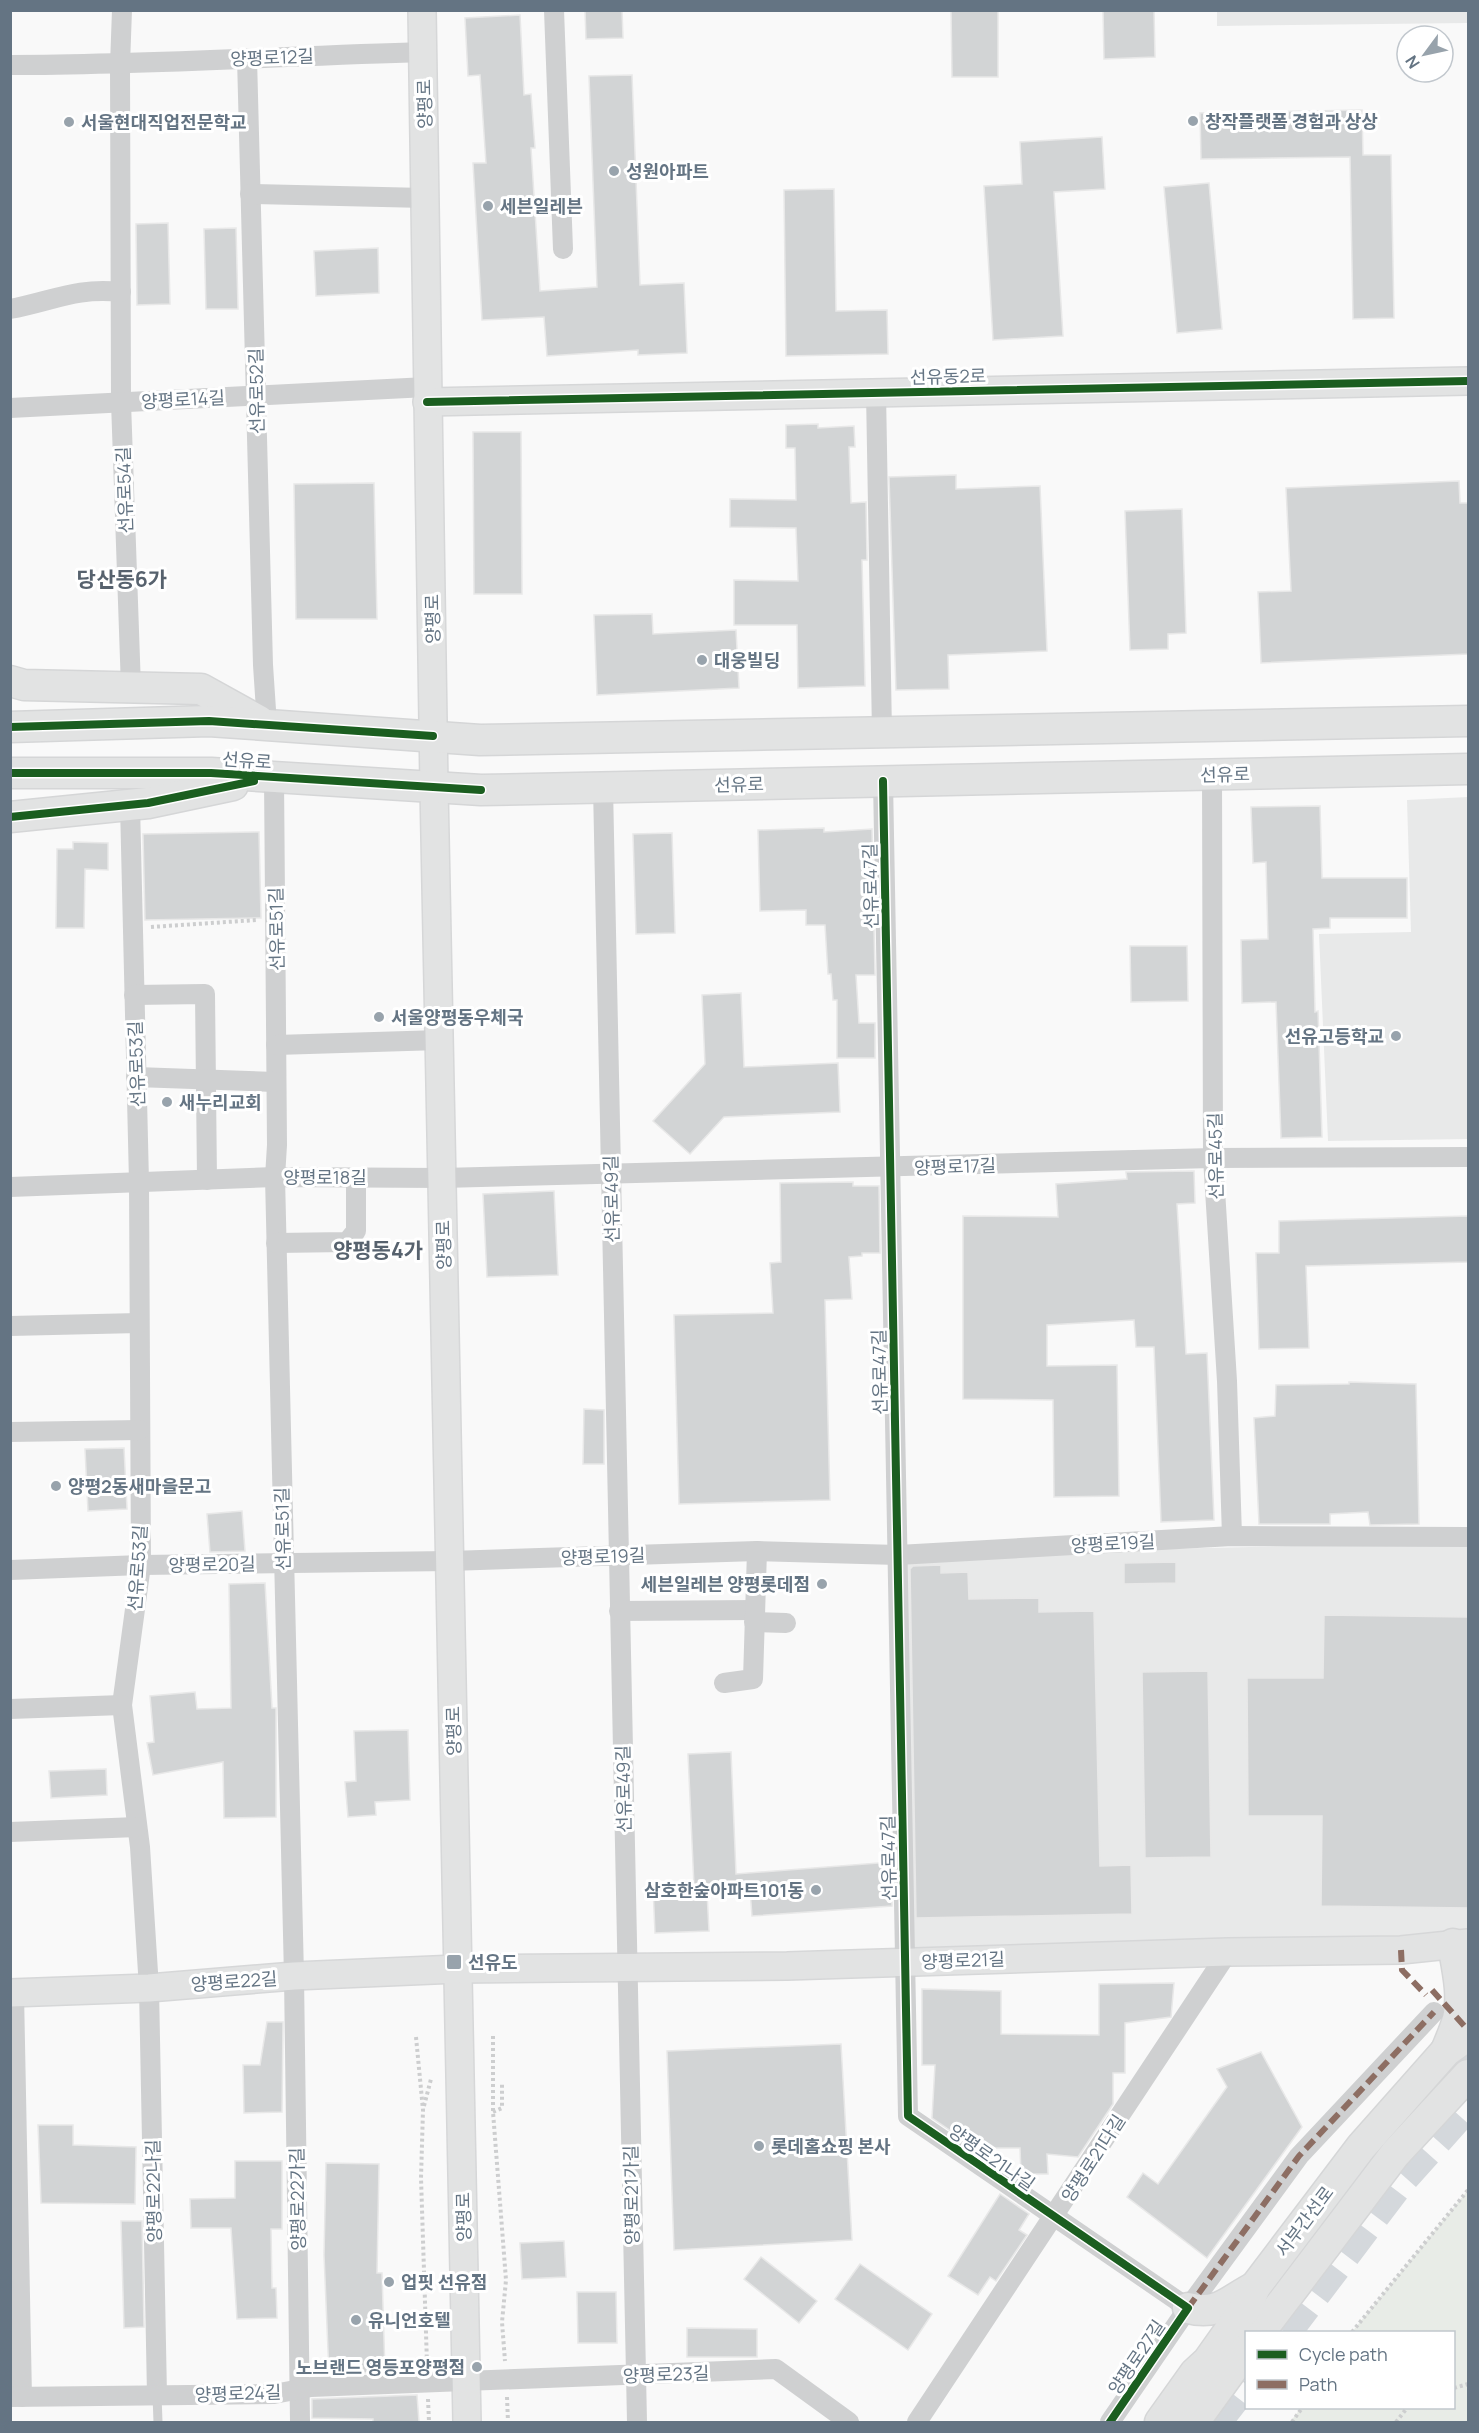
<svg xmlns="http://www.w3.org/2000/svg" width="1479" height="2433" font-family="Manrope,'Noto Sans KR',sans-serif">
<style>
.built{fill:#e8e9e9}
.green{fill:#e8ece7}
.building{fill:#d2d4d5;stroke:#e8e8e8;stroke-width:1.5}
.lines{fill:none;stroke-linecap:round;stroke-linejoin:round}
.highway-tunnel{stroke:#d4d8dc;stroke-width:33;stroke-dasharray:33 16;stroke-linecap:butt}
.secondary-casing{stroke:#d6d7d8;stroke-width:30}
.primary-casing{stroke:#d5d6d7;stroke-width:33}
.path{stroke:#cdcecf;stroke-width:4;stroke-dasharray:3 3;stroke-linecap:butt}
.lane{stroke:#cfd0d1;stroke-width:9}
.street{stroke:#cfd0d1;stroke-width:20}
.secondary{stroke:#e2e3e3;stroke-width:27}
.primary{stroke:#e2e3e3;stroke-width:30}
.quiet{stroke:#8d6e63;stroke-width:6;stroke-dasharray:12 6;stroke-linecap:butt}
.cycleway-casing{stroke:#fff;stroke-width:11}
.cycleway{stroke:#1b5e20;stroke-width:8}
.poi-dot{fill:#98a3ac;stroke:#fff;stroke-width:2}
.labels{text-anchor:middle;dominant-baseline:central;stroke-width:6;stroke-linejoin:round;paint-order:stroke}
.street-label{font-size:18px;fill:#647483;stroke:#fff}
.poi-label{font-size:18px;font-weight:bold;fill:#647483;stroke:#fff;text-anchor:start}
.quarter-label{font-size:21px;font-weight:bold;fill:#57626e;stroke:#fff}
</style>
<rect width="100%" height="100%" fill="#f9f9f9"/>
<g class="built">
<polygon points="1468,10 1468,23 1217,26 1217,11"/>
<polygon points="1468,797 1468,1139 1328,1141 1319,934 1411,932 1407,800"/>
<polygon points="1468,1542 1468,1943 905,1962 898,1555"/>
</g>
<polygon class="green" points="1468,2190 1468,2422 1290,2422 1301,2408 1454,2408 1454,2332 1352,2332"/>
<g class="building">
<polygon points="585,10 622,10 623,38 586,39"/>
<polygon points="951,10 998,10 998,77 952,77"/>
<polygon points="1103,10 1154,10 1155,57 1104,59"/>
<polygon points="520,15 524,95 531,94 535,148 531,148 540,291 597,287 589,76 632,75 640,285 684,283 687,353 638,355 638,350 547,356 544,317 482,320 473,163 486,163 480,75 468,76 465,18"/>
<polygon points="1362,110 1363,155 1391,155 1394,318 1353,319 1350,157 1201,159 1200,113"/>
<polygon points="1102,137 1105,189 1054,192 1063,336 993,340 984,186 1022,184 1020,142"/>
<polygon points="1209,183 1222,329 1177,333 1164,187"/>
<polygon points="834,189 836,311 887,310 888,354 786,356 784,190"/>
<polygon points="168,223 170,304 137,305 136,224"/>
<polygon points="236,228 238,309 206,309 204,229"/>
<polygon points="378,248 379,293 316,296 314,251"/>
<polygon points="818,424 818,428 854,426 855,447 849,447 851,503 866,502 867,560 862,560 865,686 798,688 797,625 734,625 734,580 798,581 796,528 730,527 730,499 796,500 795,448 786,448 786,425"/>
<polygon points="473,432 521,432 522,594 474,594"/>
<polygon points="956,475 956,489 1040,486 1047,651 948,655 949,689 896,690 889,477"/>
<polygon points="1459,481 1460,503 1468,503 1468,654 1261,663 1258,592 1291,591 1286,488"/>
<polygon points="374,483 377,619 296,619 294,484"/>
<polygon points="1182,509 1186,633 1168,634 1168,649 1130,650 1125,511"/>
<polygon points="652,614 653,634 736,630 739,688 597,695 594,615"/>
<polygon points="1320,806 1322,878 1407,878 1407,918 1330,918 1330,928 1313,929 1315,1012 1318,1011 1322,1137 1281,1138 1276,1002 1242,1003 1241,940 1268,939 1266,862 1253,863 1251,807"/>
<polygon points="824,828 824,832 872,829 875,975 856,975 859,1023 875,1023 875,1058 837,1058 837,1000 833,1000 831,974 828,974 825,925 806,925 806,910 760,911 758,830"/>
<polygon points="259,832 261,918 145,920 143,834"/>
<polygon points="672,833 675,933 636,934 633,834"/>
<polygon points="73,842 108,843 108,870 85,869 84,928 56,928 57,849 73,849"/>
<polygon points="1130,946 1187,946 1188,1001 1131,1002"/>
<polygon points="741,993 744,1067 838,1063 840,1112 724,1117 690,1154 653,1121 705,1064 702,995"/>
<polygon points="1194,1171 1195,1203 1177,1204 1186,1354 1207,1353 1214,1520 1161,1522 1154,1347 1136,1347 1134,1320 1047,1325 1047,1366 1117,1365 1119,1496 1054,1497 1053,1400 963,1399 963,1216 1058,1217 1056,1184 1127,1179 1126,1172"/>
<polygon points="853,1182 853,1186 879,1186 880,1253 862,1253 862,1256 849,1257 852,1299 825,1300 830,1500 679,1504 674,1315 773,1313 770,1263 781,1262 780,1183"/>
<polygon points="554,1191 558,1275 487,1277 483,1194"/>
<polygon points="1468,1216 1468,1262 1306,1266 1309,1348 1259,1349 1256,1253 1279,1253 1279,1221"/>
<polygon points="1349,1382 1416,1384 1419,1524 1370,1525 1368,1512 1330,1514 1330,1524 1259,1524 1254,1418 1275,1416 1276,1385 1349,1384"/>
<polygon points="584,1409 604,1410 604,1464 583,1464"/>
<polygon points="124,1448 127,1509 88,1511 85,1449"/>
<polygon points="242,1511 245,1551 210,1552 207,1514"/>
<polygon points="1176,1562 1176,1583 1124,1584 1124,1563"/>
<polygon points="941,1565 941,1573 968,1572 969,1599 1039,1598 1039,1612 1094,1611 1100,1866 1131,1865 1132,1914 916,1918 910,1569 913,1566"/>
<polygon points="265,1583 272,1708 276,1708 276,1817 224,1818 223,1762 153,1775 147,1743 154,1742 150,1696 195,1692 197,1709 231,1708 229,1584"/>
<polygon points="1324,1615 1468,1617 1468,1908 1321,1906 1322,1816 1248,1816 1247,1678 1323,1678"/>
<polygon points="1208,1671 1211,1857 1145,1858 1142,1672"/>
<polygon points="408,1730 410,1800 375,1802 376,1815 348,1817 345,1782 356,1781 354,1731"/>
<polygon points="731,1752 736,1874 891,1862 892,1906 752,1916 750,1890 707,1892 709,1931 655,1933 653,1887 694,1886 688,1754"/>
<polygon points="106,1769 107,1795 51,1798 49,1771"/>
<polygon points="1174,1983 1171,2017 1125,2023 1125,2073 1113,2073 1113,2104 1078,2157 1047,2154 1048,2174 1021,2174 1020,2148 976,2148 932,2118 935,2065 922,2065 922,1989 1001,1991 1001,2034 1099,2035 1099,1984"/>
<polygon points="267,2022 283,2022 282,2112 244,2113 243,2065 260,2065"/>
<polygon points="841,2044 852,2240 674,2250 667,2051"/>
<polygon points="1261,2052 1302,2127 1207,2258 1127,2197 1143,2173 1158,2184 1227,2087 1217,2069"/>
<polygon points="38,2125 73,2125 73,2145 136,2147 135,2204 41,2203"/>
<polygon points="235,2161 282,2161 282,2229 271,2229 272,2288 276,2288 277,2318 237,2319 231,2228 191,2228 190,2199 235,2198"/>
<polygon points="326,2163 379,2164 377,2273 382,2273 385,2372 329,2374 324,2255"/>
<polygon points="1000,2194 1029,2214 1019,2230 1027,2235 996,2281 990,2277 978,2295 948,2276"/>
<polygon points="121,2221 142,2221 144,2327 124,2328"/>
<polygon points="564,2241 566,2277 522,2279 520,2243"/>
<polygon points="761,2257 817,2301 799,2323 744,2279"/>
<polygon points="860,2264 932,2314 908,2350 835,2299"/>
<polygon points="577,2292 616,2292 617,2343 578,2343"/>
<polygon points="687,2328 757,2329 757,2357 687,2357"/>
<polygon points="417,2395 419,2422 373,2422 373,2419 312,2418 312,2399"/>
</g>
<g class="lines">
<g class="highway-tunnel">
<polyline points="1329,2211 1407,2117 1468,2049"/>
<polyline points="1285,2332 1401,2179 1468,2104"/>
<polyline points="1215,2422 1246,2382"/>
</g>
<g class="secondary-casing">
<g id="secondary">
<polyline points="422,10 434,787 467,2422"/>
<polyline points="427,402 1468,381"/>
<polyline points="10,1993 149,1988 294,1976 457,1969 787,1966 1228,1952 1401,1950 1468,1943"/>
</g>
</g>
<g class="primary-casing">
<g id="primary">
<polyline points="10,681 24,685 201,689 259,721"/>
<polyline points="10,727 209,721 480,740 1468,721"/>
<polyline points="10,773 211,773 481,790 1468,769"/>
<polyline points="10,817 148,803 233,785"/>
<path d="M1446,2051C1450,2041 1455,2030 1458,2019C1464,1995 1457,1968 1453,1944"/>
<path d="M1188,2308C1219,2316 1229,2300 1255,2287"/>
<polyline points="1260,2332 1395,2154 1468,2075"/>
<polyline points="1160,2422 1195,2373 1208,2361 1247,2306 1255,2287 1361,2147 1446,2051 1468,2035"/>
<polyline points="1194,2422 1246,2350"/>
</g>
</g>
<g class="path">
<polyline points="151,927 257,920"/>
<polyline points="493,2036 493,2112 506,2280 502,2322 505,2361"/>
<polyline points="416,2037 423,2110 421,2178 427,2364"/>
<polyline points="424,2106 431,2079"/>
<polyline points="493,2112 502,2108 502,2084"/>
<polyline points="1352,2332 1468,2190"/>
<polyline points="1454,2388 1468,2384"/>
<polyline points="507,2397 508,2422"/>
<polyline points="428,2399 429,2422"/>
<polyline points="1292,2422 1302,2408"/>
<polyline points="1396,2422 1407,2408"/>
</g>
<polyline class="lane" points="157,2395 158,2422"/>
<g class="street">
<polyline points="122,10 120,65 121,402 131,688"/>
<polyline points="554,10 563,249"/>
<polyline points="247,58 263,665 267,725"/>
<path d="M10,65C148,65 285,56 423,52"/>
<polyline points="250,194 425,198"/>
<path d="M10,309C53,301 76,287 121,292"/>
<polyline points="876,392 882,733"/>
<polyline points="10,408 427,387"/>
<polyline points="1212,774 1213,1158 1227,1381 1232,1536"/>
<polyline points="274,777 277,1145 275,1177 294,1976 300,2422"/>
<polyline points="883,781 908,2116 1188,2308"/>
<polyline points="603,787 637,2422"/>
<polyline points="130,805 139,1182 141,1565 122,1705 140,1847 149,1988 157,2395"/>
<polyline points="134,995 205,994 207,1180"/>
<polyline points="276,1045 440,1040"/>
<polyline points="136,1077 275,1082"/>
<polyline points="10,1187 275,1177 442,1178 1213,1158 1468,1157"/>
<polyline points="276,1243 347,1242 356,1231 356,1177"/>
<polyline points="10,1326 139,1323"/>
<polyline points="10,1432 140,1430"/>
<polyline points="10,1570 141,1565 450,1561 757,1551 898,1555 1232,1536 1468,1537"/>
<polyline points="619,1611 755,1610"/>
<polyline points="754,1622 786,1623"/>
<polyline points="724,1683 753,1679 757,1551"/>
<polyline points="10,1709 122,1705"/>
<polyline points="10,1832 137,1827"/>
<polyline points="14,1993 22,2397"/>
<polyline points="10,2397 274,2394 311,2387 776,2369 849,2422"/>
<polyline points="917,2422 1228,1952"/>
<polyline points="1110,2422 1188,2308 1299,2156 1434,2012"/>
</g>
<use href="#secondary" class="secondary"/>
<use href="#primary" class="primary"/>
<g class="quiet">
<polyline points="1401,1950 1402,1970 1426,1995"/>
<polyline points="1432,1990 1468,2030"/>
<polyline points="1188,2308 1299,2156 1434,2012"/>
</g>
<g class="cycleway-casing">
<g id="cycleway">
<polyline points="427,402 1468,381"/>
<polyline points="10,727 209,721 433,736"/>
<polyline points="10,773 211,773 481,790"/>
<polyline points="883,781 908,2116 1188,2308 1110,2422"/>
<polyline points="10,817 148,803 254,781"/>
</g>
</g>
<use href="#cycleway" class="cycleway"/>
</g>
<g class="poi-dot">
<circle cx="1193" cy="121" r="6"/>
<circle cx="69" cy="122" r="6"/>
<circle cx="614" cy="171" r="6"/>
<circle cx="488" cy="206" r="6"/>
<circle cx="702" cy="660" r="6"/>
<circle cx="379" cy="1017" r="6"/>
<circle cx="1396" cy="1036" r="6"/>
<circle cx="167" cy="1102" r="6"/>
<circle cx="56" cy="1486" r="6"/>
<circle cx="822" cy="1584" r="6"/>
<circle cx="816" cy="1890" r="6"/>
<rect x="446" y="1954" width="16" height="16" rx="3"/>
<circle cx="759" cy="2146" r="6"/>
<circle cx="389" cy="2282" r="6"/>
<circle cx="356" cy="2320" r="6"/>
<circle cx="477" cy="2367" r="6"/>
</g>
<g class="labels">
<g class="street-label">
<text transform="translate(272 57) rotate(-2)">양평로12길</text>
<text transform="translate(424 104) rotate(-91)">양평로</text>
<text transform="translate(948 376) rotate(-1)">선유동2로</text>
<text transform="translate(256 391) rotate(-91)">선유로52길</text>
<text transform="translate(183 399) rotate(-3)">양평로14길</text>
<text transform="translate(124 490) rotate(-92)">선유로54길</text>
<text transform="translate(432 619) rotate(-91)">양평로</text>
<text transform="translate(247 760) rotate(4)">선유로</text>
<text transform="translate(1225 774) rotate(-1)">선유로</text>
<text transform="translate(739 784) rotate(-1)">선유로</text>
<text transform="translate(870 886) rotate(-91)">선유로47길</text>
<text transform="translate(276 929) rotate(-91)">선유로51길</text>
<text transform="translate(136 1064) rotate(-92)">선유로53길</text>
<text transform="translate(1215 1156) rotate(-91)">선유로45길</text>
<text transform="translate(955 1166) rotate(-2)">양평로17길</text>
<text x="325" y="1177">양평로18길</text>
<text transform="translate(611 1199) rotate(-91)">선유로49길</text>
<text transform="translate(443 1245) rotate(-91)">양평로</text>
<text transform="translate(879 1372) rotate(-91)">선유로47길</text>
<text transform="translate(282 1529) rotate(-91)">선유로51길</text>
<text transform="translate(1113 1543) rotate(-3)">양평로19길</text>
<text transform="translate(603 1556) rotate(-2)">양평로19길</text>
<text transform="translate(212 1564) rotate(-1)">양평로20길</text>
<text transform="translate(137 1568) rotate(-86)">선유로53길</text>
<text transform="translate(453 1731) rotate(-91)">양평로</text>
<text transform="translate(623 1789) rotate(-91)">선유로49길</text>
<text transform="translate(888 1858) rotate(-91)">선유로47길</text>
<text transform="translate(963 1960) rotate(-2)">양평로21길</text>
<text transform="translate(234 1981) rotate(-4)">양평로22길</text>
<text transform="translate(992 2157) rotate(35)">양평로21나길</text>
<text transform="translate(1093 2158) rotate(-57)">양평로21다길</text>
<text transform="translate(153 2191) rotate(-91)">양평로22나길</text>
<text transform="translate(631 2195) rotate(-91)">양평로21가길</text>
<text transform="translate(297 2199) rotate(-91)">양평로22가길</text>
<text transform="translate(463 2217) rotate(-91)">양평로</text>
<text transform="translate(1304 2221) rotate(-53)">서부간선로</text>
<text transform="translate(1136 2357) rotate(-56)">양평로27길</text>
<text transform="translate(666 2374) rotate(-2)">양평로23길</text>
<text transform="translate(238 2393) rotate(-2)">양평로24길</text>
</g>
<g class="poi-label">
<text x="1205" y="121">창작플랫폼 경험과 상상</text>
<text x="81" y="122">서울현대직업전문학교</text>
<text x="626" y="171">성원아파트</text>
<text x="500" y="206">세븐일레븐</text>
<text x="714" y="660">대웅빌딩</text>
<text x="391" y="1017">서울양평동우체국</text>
<text x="1384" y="1036" text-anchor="end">선유고등학교</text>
<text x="179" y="1102">새누리교회</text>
<text x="68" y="1486">양평2동새마을문고</text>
<text x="810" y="1584" text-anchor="end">세븐일레븐 양평롯데점</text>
<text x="804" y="1890" text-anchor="end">삼호한숲아파트101동</text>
<text x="468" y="1962">선유도</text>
<text x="771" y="2146">롯데홈쇼핑 본사</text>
<text x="401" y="2282">업핏 선유점</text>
<text x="368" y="2320">유니언호텔</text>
<text x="465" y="2367" text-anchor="end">노브랜드 영등포양평점</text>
</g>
<g class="quarter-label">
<text x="122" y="579">당산동6가</text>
<text x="378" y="1250">양평동4가</text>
</g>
</g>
<rect width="1479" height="2433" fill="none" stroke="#647483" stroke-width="24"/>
<rect x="1245" y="2331" width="210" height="78" fill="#ffffff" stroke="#c1c7cd" stroke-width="1.5"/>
<rect x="1257" y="2350" width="30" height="9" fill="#1b5e20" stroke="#c1c7cd" stroke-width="1.5"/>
<text x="1299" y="2361" font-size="18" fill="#647483">Cycle path</text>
<rect x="1257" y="2380" width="30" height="9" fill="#8d6e63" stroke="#c1c7cd" stroke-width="1.5"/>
<text x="1299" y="2391" font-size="18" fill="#647483">Path</text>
<g transform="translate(1425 54) rotate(237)"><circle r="28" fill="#ffffff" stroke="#c1c7cd" stroke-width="1.5"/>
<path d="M0-4.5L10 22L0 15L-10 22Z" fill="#98a3ac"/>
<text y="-9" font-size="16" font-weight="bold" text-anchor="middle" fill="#647483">N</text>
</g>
</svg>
